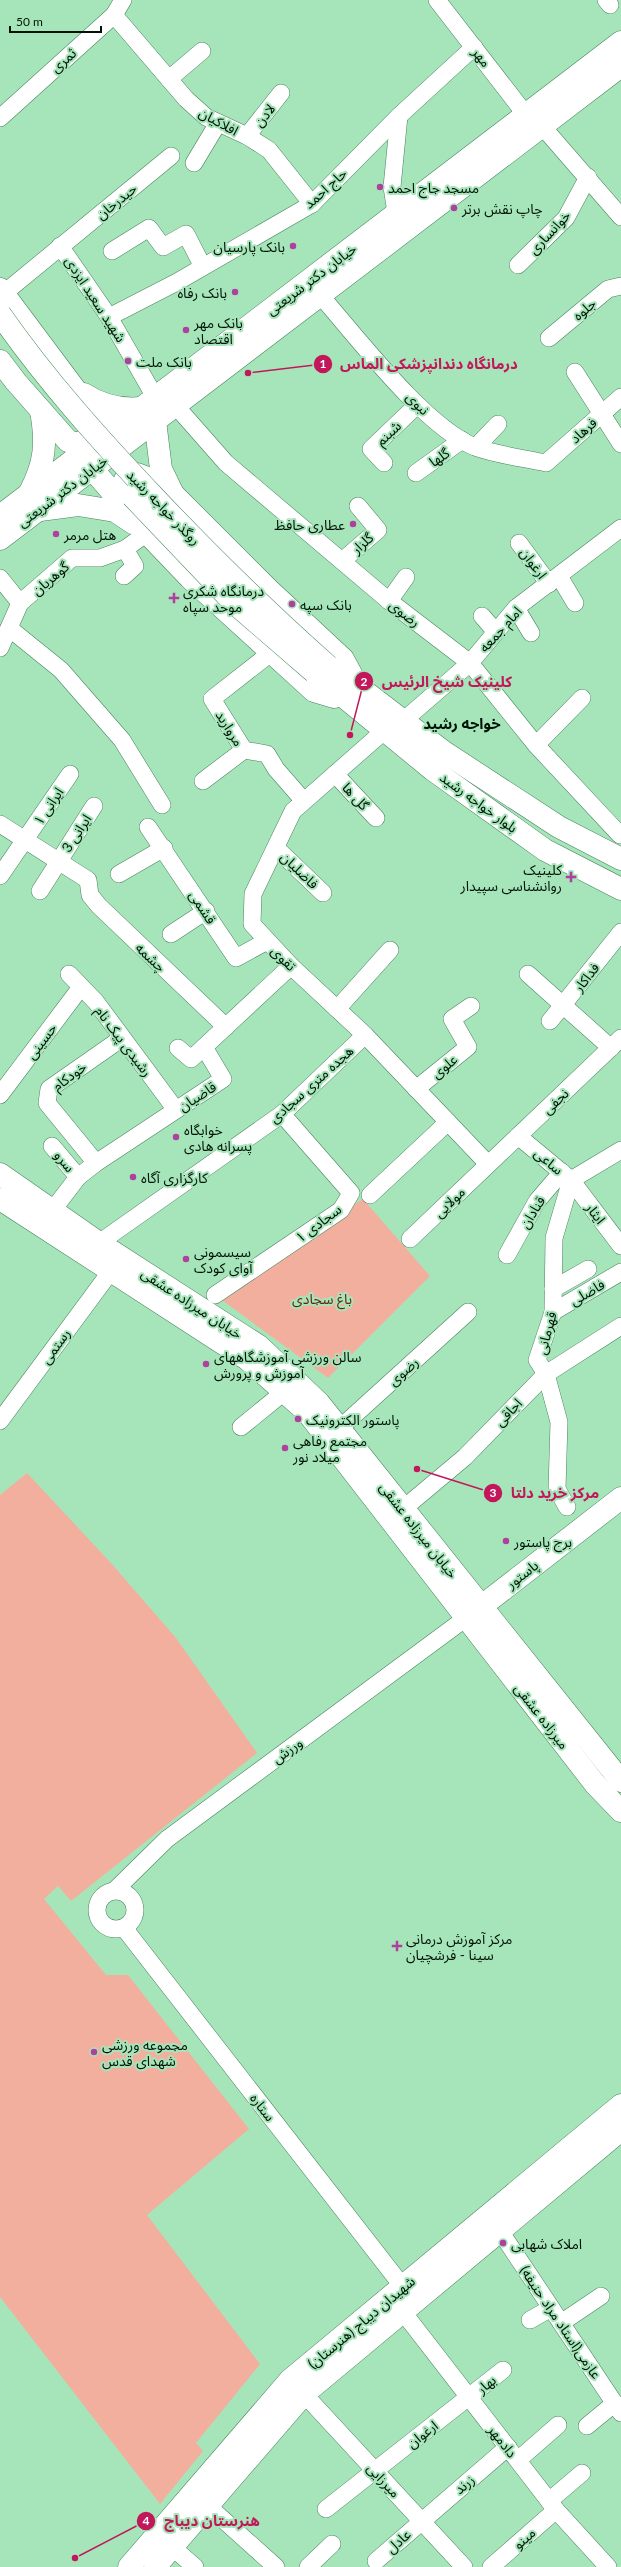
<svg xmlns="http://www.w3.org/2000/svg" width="621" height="2567" font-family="Lato,'Noto Sans Arabic',sans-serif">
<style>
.green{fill:#f3af9e}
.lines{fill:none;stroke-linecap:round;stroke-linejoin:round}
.minor-casing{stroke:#48845e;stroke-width:18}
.major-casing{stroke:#48845e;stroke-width:23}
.minor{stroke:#fff;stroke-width:17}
.major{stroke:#fff;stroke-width:22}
.major-bridge-casing{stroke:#48845e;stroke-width:23;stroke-linecap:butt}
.major-bridge{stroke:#fff;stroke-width:22}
.poi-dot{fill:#af409d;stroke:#a6e5ba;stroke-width:1.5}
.labels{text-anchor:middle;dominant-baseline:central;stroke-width:4;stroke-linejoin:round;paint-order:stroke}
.street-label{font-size:14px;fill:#001306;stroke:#a6e5ba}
.poi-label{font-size:14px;fill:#001306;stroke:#a6e5ba;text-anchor:start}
.park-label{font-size:14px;fill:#681d0a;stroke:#a6e5ba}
.neighbourhood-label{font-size:15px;font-weight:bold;fill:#001306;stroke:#a6e5ba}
.leader{fill:none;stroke:#c2185b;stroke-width:1.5}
.callout-dot{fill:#c2185b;stroke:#a6e5ba;stroke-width:1.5}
.mark-label{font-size:12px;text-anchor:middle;font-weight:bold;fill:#fff}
.callout-label{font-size:15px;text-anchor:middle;font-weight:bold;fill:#c2185b;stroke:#a6e5ba;stroke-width:4;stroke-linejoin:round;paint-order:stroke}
</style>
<rect width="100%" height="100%" fill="#a6e5ba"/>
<g class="green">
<polygon points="363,1199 430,1276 328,1378 215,1295"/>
<polygon points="27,1473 111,1563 176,1638 257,1753 71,1901 58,1886 44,1899 106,1975 128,1975 249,2129 147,2215 260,2364 196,2443 203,2451 160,2504 0,2297 0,1495"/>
</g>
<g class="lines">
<g class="minor-casing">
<g id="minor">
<polyline points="437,0 526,115"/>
<polyline points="606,0 610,5"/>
<polyline points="114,15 186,99 206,117 247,136 269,150 312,204"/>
<polyline points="169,79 202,51"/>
<polyline points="0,118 114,15 123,0"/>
<polyline points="542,126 621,217"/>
<polyline points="247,136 281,93"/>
<polyline points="194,163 218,123"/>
<polyline points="396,213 392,187 399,116"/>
<polyline points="60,246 109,317 155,397"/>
<polyline points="112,251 149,228 163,247 186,234 203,267"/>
<polyline points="518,265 566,218 588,177"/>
<polyline points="3,294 171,156"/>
<path d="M320,295C357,337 425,427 475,447C497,455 523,458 546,463L621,397"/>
<polyline points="109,317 177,282 312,204 399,116 474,47"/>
<polyline points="549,338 608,289 621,286"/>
<polyline points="575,372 621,444"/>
<polyline points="175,405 226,463 389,601 470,663 536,745 620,835"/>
<polyline points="476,447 498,424"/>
<polyline points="384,463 371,449 417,405"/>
<polyline points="416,473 462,440"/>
<polyline points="519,543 549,584"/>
<polyline points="342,561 378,530 358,506"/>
<polyline points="124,576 135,566 125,549"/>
<polyline points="559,576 575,603"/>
<polyline points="0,578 20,603"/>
<polyline points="389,601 406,577"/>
<polyline points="516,608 531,633"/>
<polyline points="482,616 495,631"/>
<polyline points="9,628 61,670 122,740 162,805"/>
<polyline points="0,648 20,603 72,558 100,558 125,549 147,533"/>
<polyline points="272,652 212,699 244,750 267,754 276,769 303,800"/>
<polyline points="403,721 470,663 516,608 621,528"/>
<polyline points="384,731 293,811 253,894 252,924 291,966 365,1035 488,1164"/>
<polyline points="536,745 582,698"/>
<polyline points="335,774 376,818"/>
<polyline points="203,781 244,750"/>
<polyline points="0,824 88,880 90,895 99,906 226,1027"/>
<polyline points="148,827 236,958 267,941"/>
<polyline points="276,848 323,893"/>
<polyline points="119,874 164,848"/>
<polyline points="0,876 70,774"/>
<polyline points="40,891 94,806"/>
<polyline points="171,934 206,911"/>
<polyline points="69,974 96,1002 176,1110"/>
<polyline points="528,974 611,1048"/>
<polyline points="337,1009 390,950"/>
<polyline points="550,1021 621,932"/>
<polyline points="178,1048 191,1059 204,1047"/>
<polyline points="416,1089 468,1047 452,1019 471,1006"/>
<polyline points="0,1095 81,987"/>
<polyline points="518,1136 571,1180 621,1246"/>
<polyline points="52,1146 78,1177"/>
<polyline points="96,1163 47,1103 49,1089 122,1038"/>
<polyline points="571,1180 621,1150"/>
<polyline points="370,1195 448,1122"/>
<polyline points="52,1211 78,1177 96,1163 223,1079 204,1047 291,966"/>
<polyline points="410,1239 621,1038"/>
<polyline points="99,1243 282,1114 365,1035"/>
<polyline points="507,1255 537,1201 562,1172"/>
<polyline points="553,1289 588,1269"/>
<polyline points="215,1295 341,1210 351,1193 282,1114"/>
<polyline points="553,1312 621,1272"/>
<polyline points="0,1421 111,1271"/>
<polyline points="241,1427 284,1392"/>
<polyline points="339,1429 468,1312"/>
<polyline points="567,1507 557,1489 559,1422 546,1374 537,1360 553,1312 554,1238 571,1180"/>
<polyline points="403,1509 465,1457 546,1374 621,1326"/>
<polyline points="115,1890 167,1839 466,1618"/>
<circle cx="116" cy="1910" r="19"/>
<polyline points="124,1928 403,2287"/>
<polyline points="500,2231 621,2413"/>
<polyline points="403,2312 556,2510 608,2567"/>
<polyline points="530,2320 551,2308"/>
<polyline points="561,2323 601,2296"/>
<polyline points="304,2394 464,2567"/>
<polyline points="587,2426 615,2403"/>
<polyline points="518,2460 558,2425"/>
<polyline points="549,2501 582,2473"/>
<polyline points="208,2506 276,2567"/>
<polyline points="326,2509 503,2370"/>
<polyline points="172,2547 195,2567"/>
<polyline points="376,2561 508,2447"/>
<polyline points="308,2567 332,2544"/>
<polyline points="491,2567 556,2510"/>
</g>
</g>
<g class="major-casing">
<g id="major">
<polyline points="0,289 80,396 120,442"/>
<polyline points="0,361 16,382 68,441 77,444 91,437 95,428"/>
<path d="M84,394C102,406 121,410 142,408"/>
<polyline points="155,421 161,469 173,494"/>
<polyline points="83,458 147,533 190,578 314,691 334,697"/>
<path d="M30,492C45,463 47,443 41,411"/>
<polyline points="40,510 78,505 115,511 133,523"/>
<polyline points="0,516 621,42"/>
<path d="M147,533C138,521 116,497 125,480L137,474L155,481L173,494L269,590L343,659L356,683"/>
<polyline points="0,539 621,66"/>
<polyline points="343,675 444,752 559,827 621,859"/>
<polyline points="321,678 433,770 545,850 621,889"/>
<polyline points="0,1174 99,1243 259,1346 319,1403 621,1781"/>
<polyline points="0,1199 247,1359 307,1412 595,1784 621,1811"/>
<polyline points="469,1616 621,1498"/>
<polyline points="129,2567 290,2380 621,2105"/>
<polyline points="155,2567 304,2394 621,2130"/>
</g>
</g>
<use href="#minor" class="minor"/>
<use href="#major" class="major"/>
<g class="major-bridge-casing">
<g id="major-bridge">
<path d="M0,314C46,380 99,439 154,497C210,556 268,613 328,666"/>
<polyline points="132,496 233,602 314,672"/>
</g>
</g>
<use href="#major-bridge" class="major-bridge"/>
</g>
<g class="poi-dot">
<circle cx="380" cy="187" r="4"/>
<circle cx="454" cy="208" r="4"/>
<circle cx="293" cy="246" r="4"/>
<circle cx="235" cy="292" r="4"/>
<circle cx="186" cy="330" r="4"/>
<circle cx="128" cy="361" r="4"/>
<circle cx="353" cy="524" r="4"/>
<circle cx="56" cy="534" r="4"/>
<path d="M172 592h4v4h4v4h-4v4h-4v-4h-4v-4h4z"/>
<circle cx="292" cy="604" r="4"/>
<path d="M569 871h4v4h4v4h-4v4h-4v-4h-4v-4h4z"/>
<circle cx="176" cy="1137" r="4"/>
<circle cx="133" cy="1177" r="4"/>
<circle cx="186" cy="1259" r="4"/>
<circle cx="206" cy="1364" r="4"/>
<circle cx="298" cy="1419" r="4"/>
<circle cx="285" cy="1448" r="4"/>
<circle cx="506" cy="1541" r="4"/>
<path d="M395 1940h4v4h4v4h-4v4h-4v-4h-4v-4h4z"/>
<circle cx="94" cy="2052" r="4"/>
<circle cx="503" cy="2243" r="4"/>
</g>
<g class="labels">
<g class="street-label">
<text transform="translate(482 57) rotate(52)">مهر</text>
<text transform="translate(63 60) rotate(-42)">ثمری</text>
<text transform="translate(264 115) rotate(-51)">لادن</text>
<text transform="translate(219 121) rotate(29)">افلاکیان</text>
<text transform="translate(325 188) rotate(-42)">حاج احمد</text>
<text transform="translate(116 201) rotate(-39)">حیدرخان</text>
<text transform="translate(549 232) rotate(-47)">خوانساری</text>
<text transform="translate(311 279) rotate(-37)">خیابان دکتر شریعتی</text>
<text transform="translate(96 299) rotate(57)">شهید سعید ایزدی</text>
<text transform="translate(584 309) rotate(-40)">جلوه</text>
<text transform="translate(418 403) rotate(44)">نبوی</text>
<text transform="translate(583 430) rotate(-42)">فرهاد</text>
<text transform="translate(388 433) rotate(-44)">شبنم</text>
<text transform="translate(439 457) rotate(-35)">گلها</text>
<text transform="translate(62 491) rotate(-37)">خیابان دکتر شریعتی</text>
<text transform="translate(164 507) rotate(46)">روگذر خواجه رشید</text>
<text transform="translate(362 543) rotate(-42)">گلزار</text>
<text transform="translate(534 563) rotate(54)">ارغوان</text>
<text transform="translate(50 578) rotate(-40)">گوهریان</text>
<text transform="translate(405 613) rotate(38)">رضوی</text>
<text transform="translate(500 629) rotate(-48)">امام جمعه</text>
<text transform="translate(230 728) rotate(58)">مروارید</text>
<text transform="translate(356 796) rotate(47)">گل ها</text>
<text transform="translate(479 802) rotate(36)">بلوار خواجه رشید</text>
<text transform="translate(48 806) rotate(-56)">ایرانی ۱</text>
<text transform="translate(76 833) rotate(-57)">ایرانی 3</text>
<text transform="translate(300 870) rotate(44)">فاضلیان</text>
<text transform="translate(203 907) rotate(57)">قشمی</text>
<text transform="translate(151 957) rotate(43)">چشمه</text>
<text transform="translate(284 958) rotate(45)">تقوی</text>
<text transform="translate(586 977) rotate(-52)">فداکار</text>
<text transform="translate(41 1041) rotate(-53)">حسینی</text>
<text transform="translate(124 1041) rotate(53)">رشیدی پیک نام</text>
<text transform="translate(444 1066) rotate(-39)">علوی</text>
<text transform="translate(69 1076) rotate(-37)">خودکام</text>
<text transform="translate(311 1084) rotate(-42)">هجده متری سجادی</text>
<text transform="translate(197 1096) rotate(-33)">قاضیان</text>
<text transform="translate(555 1101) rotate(-44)">نجفی</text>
<text transform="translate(65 1161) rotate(51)">سرو</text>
<text transform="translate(549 1161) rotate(40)">ساعی</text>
<text transform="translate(449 1202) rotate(-44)">مولایی</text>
<text transform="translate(532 1212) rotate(-58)">قنادان</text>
<text transform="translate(596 1213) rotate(53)">ایثار</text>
<text transform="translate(318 1223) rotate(-37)">سجادی ۱</text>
<text transform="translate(587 1292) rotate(-30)">فاضلی</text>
<text transform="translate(192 1303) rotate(33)">خیابان میرزاده عشقی</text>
<text transform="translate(546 1333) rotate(-75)">قهرمانی</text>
<text transform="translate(55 1346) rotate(-54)">رستمی</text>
<text transform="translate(403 1371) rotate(-42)">رضوی</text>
<text transform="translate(508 1412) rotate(-46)">اجاقی</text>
<text transform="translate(419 1530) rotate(52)">خیابان میرزاده عشقی</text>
<text transform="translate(522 1574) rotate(-38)">پاستور</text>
<text transform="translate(542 1716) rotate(52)">میرزاده عشقی</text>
<text transform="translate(287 1750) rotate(-36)">ورزش</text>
<text transform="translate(263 2107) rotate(52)">ستاره</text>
<text transform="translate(361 2322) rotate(-40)">شهیدان دیباج (هنرستان)</text>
<text transform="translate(561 2322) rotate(56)">عازمی(استاد مراد حنیفه)</text>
<text transform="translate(486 2384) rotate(-40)">بهار</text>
<text transform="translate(422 2434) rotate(-38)">ارغوان</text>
<text transform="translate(503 2441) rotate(52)">دادمهر</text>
<text transform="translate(384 2480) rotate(47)">میرزایی</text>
<text transform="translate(464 2484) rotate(-40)">زرند</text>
<text transform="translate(524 2538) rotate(-41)">مینو</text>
<text transform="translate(398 2541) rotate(-42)">عادل</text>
</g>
<g class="poi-label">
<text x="388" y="187">مسجد جاج احمد</text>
<text x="462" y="208">چاپ نقش برتر</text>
<text x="285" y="246" text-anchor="end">بانک پارسیان</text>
<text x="227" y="292" text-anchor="end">بانک رفاه</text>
<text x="194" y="322">بانک مهر<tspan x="194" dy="16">اقتصاد</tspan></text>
<text x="136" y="361">بانک ملت</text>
<text x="345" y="524" text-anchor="end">عطاری حافظ</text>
<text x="64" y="534">هتل مرمر</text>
<text x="183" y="590">درمانگاه شکری<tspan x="183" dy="16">موحد سپاه</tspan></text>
<text x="300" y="604">بانک سپه</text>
<text x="562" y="869" text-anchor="end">کلینیک<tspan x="562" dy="16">روانشناسی سپیدار</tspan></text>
<text x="184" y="1129">خوابگاه<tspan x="184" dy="16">پسرانه هادی</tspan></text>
<text x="141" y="1177">کارگزاری آگاه</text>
<text x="194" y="1251">سیسمونی<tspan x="194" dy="16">آوای کودک</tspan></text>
<text x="214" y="1356">سالن ورزشی آموزشگاههای<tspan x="214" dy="16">آموزش و پرورش</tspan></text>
<text x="306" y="1419">پاستور الکترونیک</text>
<text x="293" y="1440">مجتمع رفاهی<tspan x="293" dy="16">میلاد نور</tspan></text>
<text x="514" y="1541">برج پاستور</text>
<text x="406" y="1938">مرکز آموزش درمانی<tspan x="406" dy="16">سینا - فرشچیان</tspan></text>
<text x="102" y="2044">مجموعه ورزشی<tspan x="102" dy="16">شهدای قدس</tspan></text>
<text x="511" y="2243">املاک شهابی</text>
</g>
<g class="park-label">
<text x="322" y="1298">باغ سجادی</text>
</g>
<g class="neighbourhood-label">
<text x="462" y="723">خواجه رشید</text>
</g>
</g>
<path class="leader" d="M248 373L323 364M350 735L364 681M417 1469L493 1493M75 2558L146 2521"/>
<g class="callout-dot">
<circle cx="248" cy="373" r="4"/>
<circle cx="350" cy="735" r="4"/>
<circle cx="417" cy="1469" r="4"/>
<circle cx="75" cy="2558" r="4"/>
<circle cx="323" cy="364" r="10"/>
<circle cx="364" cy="681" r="10"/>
<circle cx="493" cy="1493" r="10"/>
<circle cx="146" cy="2521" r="10"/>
</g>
<g class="mark-label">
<text x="323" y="368">1</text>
<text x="364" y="686">2</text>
<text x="493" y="1497">3</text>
<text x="146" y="2525">4</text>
</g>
<g class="callout-label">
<text x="429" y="369">درمانگاه دندانپزشکی الماس</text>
<text x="447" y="687">کلینیک شیخ الرئیس</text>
<text x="555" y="1498">مرکز خرید دلتا</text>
<text x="212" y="2526">هنرستان دیباج</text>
</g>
<path d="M10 26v6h91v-6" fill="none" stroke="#001306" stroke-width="2"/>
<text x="16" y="26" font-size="12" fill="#001306" stroke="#a6e5ba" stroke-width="3" paint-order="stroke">50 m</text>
</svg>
